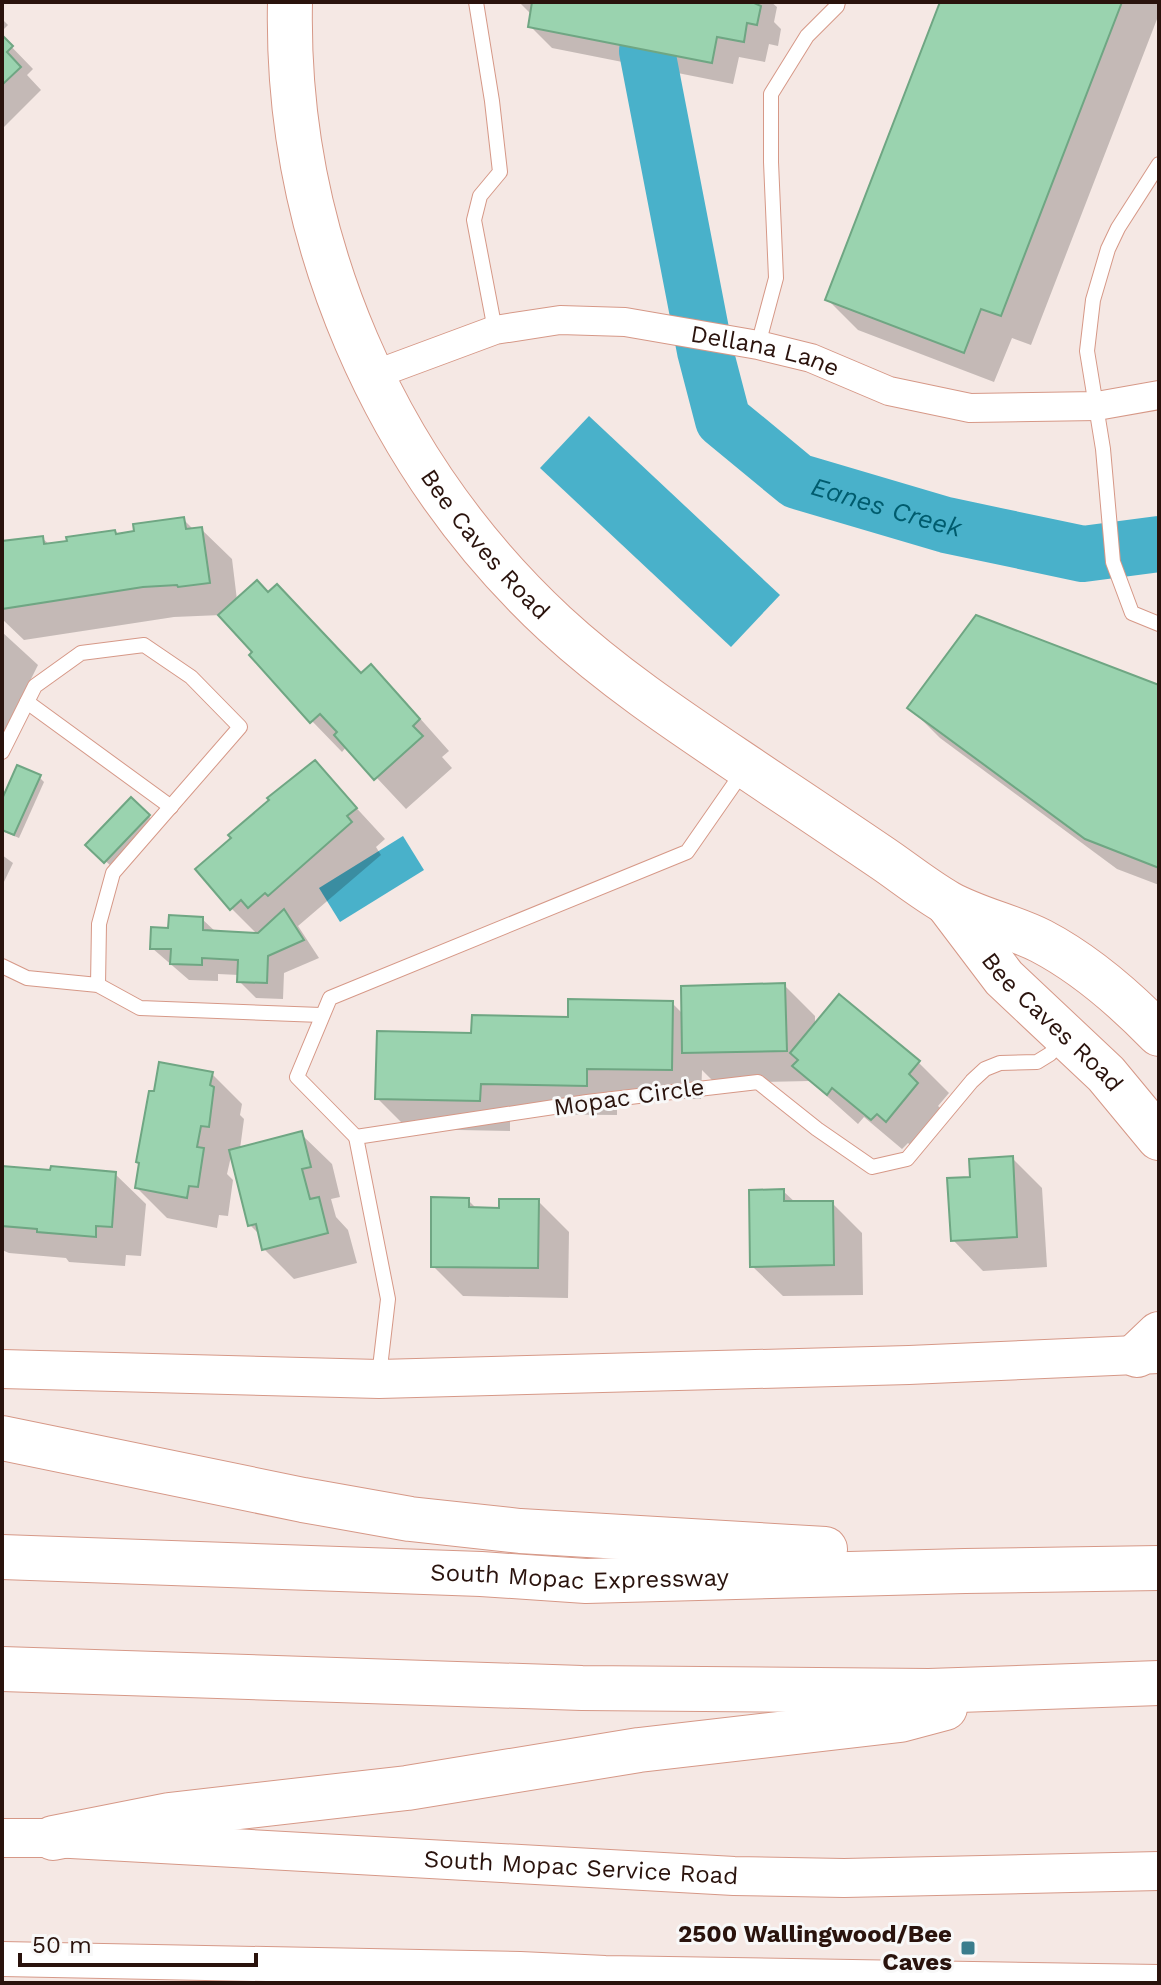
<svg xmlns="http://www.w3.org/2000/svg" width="1161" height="1985" font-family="'Work Sans',sans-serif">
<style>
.water{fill:#49b1ca}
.shadow{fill:#0003}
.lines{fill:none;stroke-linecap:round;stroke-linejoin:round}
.river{stroke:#49b1ca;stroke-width:56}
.building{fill:#9ad3af;stroke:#6fa683;stroke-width:2}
.service-casing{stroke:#d69887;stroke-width:16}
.minor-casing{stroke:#d69887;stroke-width:30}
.tertiary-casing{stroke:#d69887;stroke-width:36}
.secondary-casing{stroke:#d69887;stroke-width:40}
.primary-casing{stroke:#d69887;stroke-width:46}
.motorway-casing{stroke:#d69887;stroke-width:46}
.service{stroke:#fff;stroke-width:14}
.minor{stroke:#fff;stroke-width:28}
.tertiary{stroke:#fff;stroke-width:34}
.secondary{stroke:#fff;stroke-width:38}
.primary{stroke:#fff;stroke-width:44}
.motorway{stroke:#fff;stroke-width:44}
.poi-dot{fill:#3a7d8d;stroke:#f8f8f8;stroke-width:3}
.labels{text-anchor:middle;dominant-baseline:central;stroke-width:6;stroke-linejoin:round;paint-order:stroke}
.street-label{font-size:24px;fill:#2a130d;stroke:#f8f8f8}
.poi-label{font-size:24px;font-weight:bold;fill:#2a130d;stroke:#f8f8f8;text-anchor:end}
.water-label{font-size:26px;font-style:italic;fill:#005c6e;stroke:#f8f8f8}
</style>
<rect width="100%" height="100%" fill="#f5e8e4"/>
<g class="water">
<polygon points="589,416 780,595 731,647 540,468"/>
<polygon points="403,836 424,870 340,922 319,888"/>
</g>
<g class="shadow">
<polygon points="519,2 771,2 777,7 774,22 781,29 778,46 769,44 765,62 739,57 733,84 552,48 530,26 532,15"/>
<polygon points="942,2 1159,2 1159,14 1031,345 1012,338 994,382 858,330 827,299"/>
<polygon points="2,19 8,25 2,31"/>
<polygon points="3,38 33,69 27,75 41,90 2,129"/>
<polygon points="183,519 194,530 201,529 232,559 237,600 269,594 301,609 362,674 371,667 401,697 449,751 442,757 452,768 406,809 347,746 342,752 312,721 221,615 174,617 24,640 2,619 2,543 42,538 50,545 115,532 118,536"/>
<polygon points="2,632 38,665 30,681 34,685 8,732 2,729"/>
<polygon points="1159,687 1159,885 1117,869 940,738 910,708"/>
<polygon points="315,763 385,839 376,847 381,855 298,926 319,958 284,973 283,999 256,998 239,981 239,975 218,974 218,981 189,980 152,948 170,930 202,919 217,933 258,935 231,908"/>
<polygon points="39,777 44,782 19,838 2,831 2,804"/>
<polygon points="131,800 154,821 111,866 88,845"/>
<polygon points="2,855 13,863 2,886"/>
<polygon points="784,985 815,1016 815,1026 839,997 919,1063 949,1093 938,1106 947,1114 917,1151 908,1143 902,1149 864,1117 858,1124 810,1081 715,1083 702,1070 701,1099 617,1099 617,1115 510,1114 510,1131 408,1129 377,1098 473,1035 672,1003 683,1014"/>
<polygon points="212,1074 242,1104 240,1115 244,1119 240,1149 301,1134 332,1164 340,1197 331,1199 336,1217 348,1230 357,1263 294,1279 264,1249 261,1236 250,1225 232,1152 227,1174 233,1180 228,1216 219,1215 217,1228 167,1218 137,1188"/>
<polygon points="1012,1158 1042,1188 1047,1267 983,1271 953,1240 972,1179"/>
<polygon points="2,1168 115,1174 146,1204 141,1256 126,1255 125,1266 69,1262 66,1258 9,1253 2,1250"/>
<polygon points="783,1191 796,1203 832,1203 862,1233 863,1295 783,1296 752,1266"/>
<polygon points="468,1200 478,1210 501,1210 538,1201 569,1232 568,1298 463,1296 433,1266"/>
</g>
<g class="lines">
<path class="river" id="s1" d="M647,51L705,351L723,420L797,481L946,525L1083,554L1159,544"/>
</g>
<g class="building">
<polygon points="532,2 752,2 761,6 757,25 747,23 744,42 717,37 712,63 528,27"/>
<polygon points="940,2 1122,2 1001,316 981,309 964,353 825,300"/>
<polygon points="3,36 13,46 7,52 21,67 2,85"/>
<polygon points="184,517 186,529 202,527 210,583 178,587 177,585 143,587 2,609 2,541 43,536 44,544 67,541 66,537 115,530 116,534 134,531 133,524"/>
<polygon points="257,580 268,592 277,584 361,673 371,664 420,719 413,726 423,736 374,780 334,735 337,732 320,714 310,723 249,655 252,652 218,615"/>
<polygon points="976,615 1159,685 1159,868 1085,839 907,708"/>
<polygon points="315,760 357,808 347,816 352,822 268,896 265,893 248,908 241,900 230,910 195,869 231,838 228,835 269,800 267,798"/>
<polygon points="17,765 41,775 14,835 2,830 2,799"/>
<polygon points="131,797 150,815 104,863 85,845"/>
<polygon points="284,909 304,940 268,956 267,983 237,982 238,960 202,958 202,965 170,964 171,949 150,949 151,927 168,928 169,915 203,917 203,930 258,933"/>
<polygon points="785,983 787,1051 682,1053 681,986"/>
<polygon points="839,994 920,1061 909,1074 918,1083 886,1122 877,1114 871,1120 832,1088 827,1095 792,1066 798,1060 790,1053"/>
<polygon points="568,999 673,1001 672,1070 587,1069 587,1086 481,1084 480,1101 375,1099 377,1031 471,1033 472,1015 568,1017"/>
<polygon points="159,1062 213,1072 210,1085 214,1087 209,1127 201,1126 197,1147 204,1148 198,1187 189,1186 187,1198 135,1188 139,1163 136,1162 149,1091 154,1091"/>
<polygon points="302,1131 311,1167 302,1169 310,1199 319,1197 328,1233 262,1250 256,1224 248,1226 229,1150"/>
<polygon points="1013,1156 1017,1237 951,1241 947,1178 970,1177 969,1159"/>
<polygon points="2,1166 50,1170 51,1166 116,1172 112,1227 96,1226 96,1237 37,1232 37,1229 2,1226"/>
<polygon points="784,1189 784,1201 833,1201 834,1265 750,1267 749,1190"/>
<polygon points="431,1197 469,1198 469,1207 499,1208 499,1199 539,1199 538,1268 431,1267"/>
</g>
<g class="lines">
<g class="service-casing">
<g id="service">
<polyline points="476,2 492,101 500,172 480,196 474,220 495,330"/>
<polyline points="1159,164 1118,228 1108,249 1093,300 1087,351 1103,449 1113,562 1132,613 1159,624"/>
<polyline points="758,345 776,278 771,162 771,94 807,36 837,6 838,2"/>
<polyline points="27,702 171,807"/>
<polyline points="2,752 35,686 81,653 144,645 191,677 240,727 113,873 99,924 98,985"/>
<polyline points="2,966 27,978 98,985 140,1008 321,1015"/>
<polyline points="356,1137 297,1077 330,998 687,852 744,770"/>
<polyline points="379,1376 388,1299 356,1137 587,1102 758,1082 817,1129 872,1167 907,1159 972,1081 985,1069 1000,1063 1037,1062 1050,1054 1064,1038"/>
</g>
</g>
<g class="minor-casing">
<g id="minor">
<path id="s2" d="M371,376L495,330L560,320L625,322L758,345L811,358L889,391L970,408L1097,406L1159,395"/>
</g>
</g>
<g class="tertiary-casing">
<polyline id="tertiary" points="2,1959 520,1969 605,1973 1159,1982"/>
</g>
<g class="secondary-casing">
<g id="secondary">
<polyline points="2,1369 379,1379 909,1365 1159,1354"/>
<path id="s3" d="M2,1838H53L734,1876L844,1878L1159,1871"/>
</g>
</g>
<g class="primary-casing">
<g id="primary">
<path id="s4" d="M290,2C285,237 384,465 555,624C622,686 700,735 775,786C813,811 851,837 888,862C908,876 927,891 948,903C977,919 1011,926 1041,941C1085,964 1124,998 1159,1034"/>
<path id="s5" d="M948,904L1004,978L1106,1074L1159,1138"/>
<polyline points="1137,1355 1159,1334"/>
</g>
</g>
<g class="motorway-casing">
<g id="motorway">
<polyline points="2,1438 303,1500 410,1519 520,1531 825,1549"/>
<path id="s6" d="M2,1557L481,1574L586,1581L965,1571L1159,1568"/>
<polyline points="2,1669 582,1688 929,1691 1159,1683"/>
<polyline points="53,1838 169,1815 407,1788 639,1750 900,1720 945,1708"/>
</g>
</g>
<use href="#service" class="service"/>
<use href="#minor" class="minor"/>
<use href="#tertiary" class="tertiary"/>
<use href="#secondary" class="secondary"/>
<use href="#primary" class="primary"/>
<use href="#motorway" class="motorway"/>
</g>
<rect class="poi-dot" x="960" y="1940" width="16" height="16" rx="4"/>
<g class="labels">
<g class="street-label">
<text stroke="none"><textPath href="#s2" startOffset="406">Dellana Lane</textPath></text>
<text stroke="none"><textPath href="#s4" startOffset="590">Bee Caves Road</textPath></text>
<text stroke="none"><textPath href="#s5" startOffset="158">Bee Caves Road</textPath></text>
<text transform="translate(629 1097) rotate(-8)">Mopac Circle</text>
<text stroke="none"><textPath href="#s6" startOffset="578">South Mopac Expressway</textPath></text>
<text stroke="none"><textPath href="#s3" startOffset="580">South Mopac Service Road</textPath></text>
</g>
<g class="poi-label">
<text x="952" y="1934">2500 Wallingwood/Bee<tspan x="952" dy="28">Caves</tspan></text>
</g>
<g class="water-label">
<text stroke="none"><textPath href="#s1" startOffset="566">Eanes Creek</textPath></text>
</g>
</g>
<rect width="1161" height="1985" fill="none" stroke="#2a130d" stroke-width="8"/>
<path d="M20 1953v12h236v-12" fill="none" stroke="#2a130d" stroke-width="4"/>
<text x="32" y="1953" font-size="24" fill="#2a130d" stroke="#f8f8f8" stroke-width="6" paint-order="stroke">50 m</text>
</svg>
